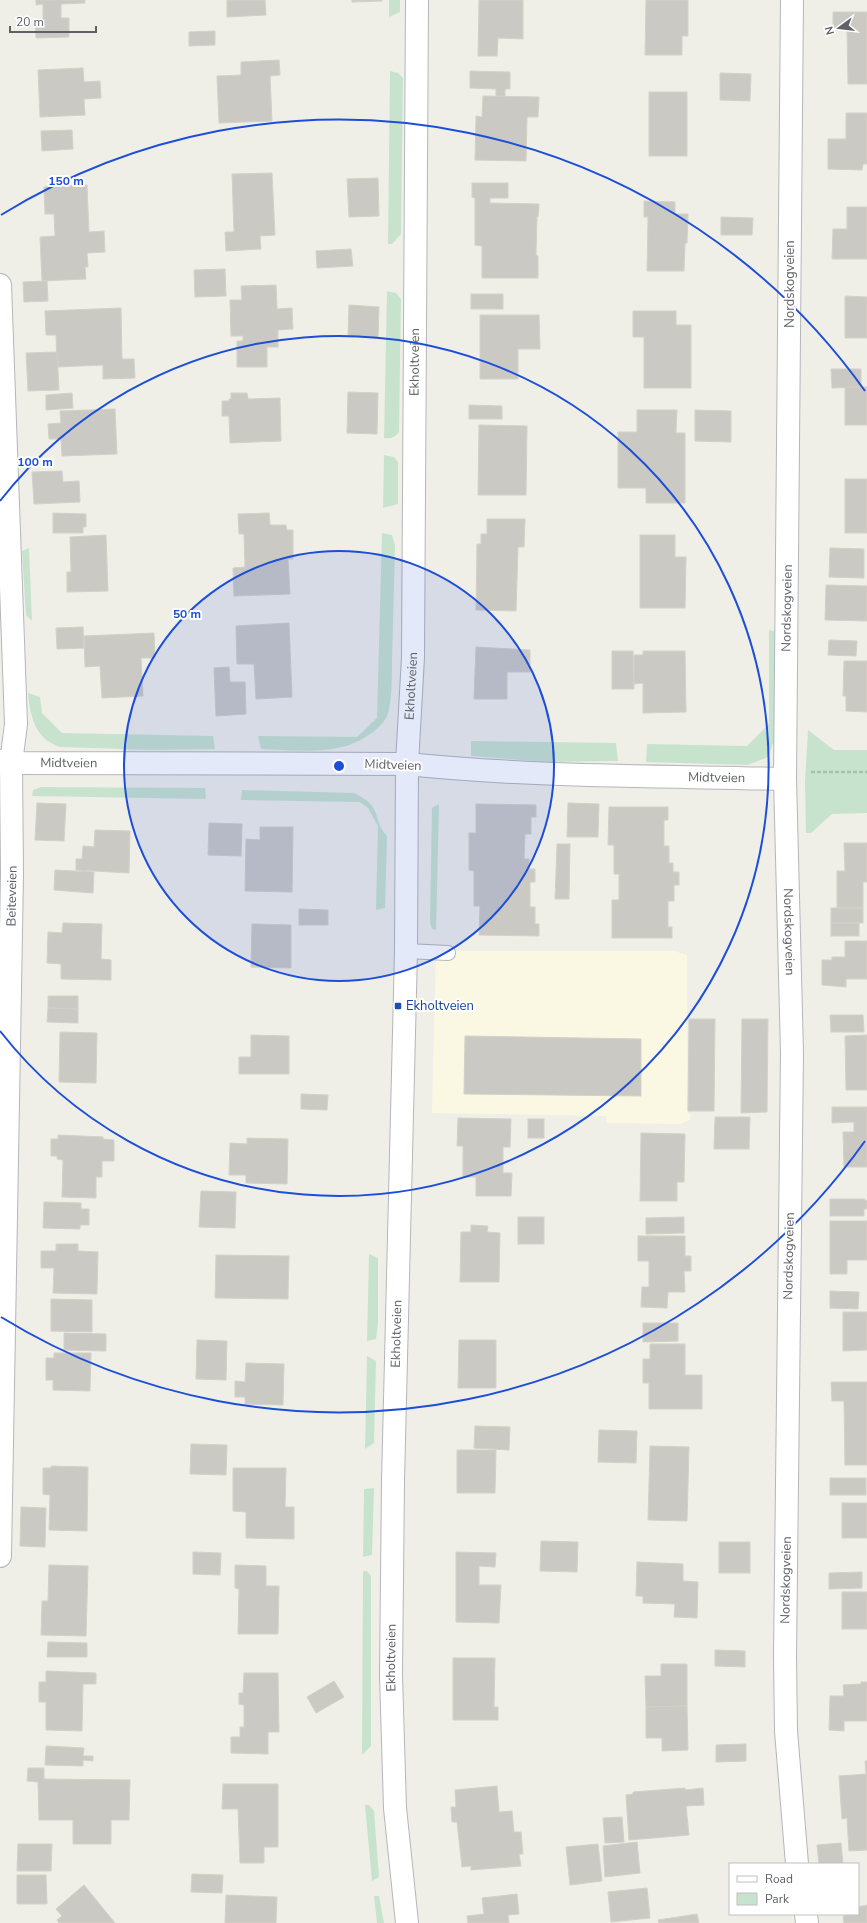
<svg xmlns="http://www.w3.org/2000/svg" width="867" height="1923" font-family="'Nunito Sans',sans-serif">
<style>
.commercial{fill:#faf8e2}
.green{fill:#c8e3cd}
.building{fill:#cbc9c4;stroke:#d3d1c7}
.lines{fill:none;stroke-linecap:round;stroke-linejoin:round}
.service-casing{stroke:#b5b6ba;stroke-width:16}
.minor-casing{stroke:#b5b6ba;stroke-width:24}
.tertiary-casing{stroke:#b5b6ba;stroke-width:24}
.path{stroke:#a2c3b1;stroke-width:2.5;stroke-dasharray:4 2;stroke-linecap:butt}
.service{stroke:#fff;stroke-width:14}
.minor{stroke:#fff;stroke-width:22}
.tertiary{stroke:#fff;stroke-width:22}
.ring{fill:none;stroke:#1d4ed8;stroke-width:2}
.transit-dot{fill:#1a4fb4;stroke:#fff;stroke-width:1.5}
.labels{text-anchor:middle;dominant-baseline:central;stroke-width:4;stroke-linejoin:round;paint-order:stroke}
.street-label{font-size:13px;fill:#5f6166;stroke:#fff}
.transit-label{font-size:13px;fill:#164399;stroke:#fff;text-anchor:start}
.centre{fill:#1d4ed8;stroke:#fff;stroke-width:2}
.ring-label{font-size:12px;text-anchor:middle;font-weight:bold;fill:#1d4ed8;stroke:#fff;stroke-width:4;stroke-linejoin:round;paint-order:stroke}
</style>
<rect width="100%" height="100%" fill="#efefe8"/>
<polygon class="commercial" points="436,951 674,951 687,955 687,1113 690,1113 690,1120 680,1124 607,1123 606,1116 432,1113"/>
<g class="green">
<polygon points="389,0 400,0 400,12 389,17"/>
<polygon points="390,71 398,73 403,78 401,234 392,244 388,244"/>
<path d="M387,291L396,293L401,299L399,432C394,438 391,439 384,438Z"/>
<polygon points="384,455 394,457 398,462 398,504 383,508"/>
<path d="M382,533L392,535L395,546C394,584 393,623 392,661C392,674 392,705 387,716C381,729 363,740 349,745C322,754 289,750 261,749L258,736L357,737L377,718Z"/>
<polygon points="29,548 32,621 26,615 22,551"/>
<path d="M769,630L778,632C777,667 783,727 768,757L748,765L646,762L647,744L747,746L769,724Z"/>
<path d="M28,693L40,697L42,713L62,733L213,736L215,749L152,750L60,747C35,739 30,716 28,693Z"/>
<polygon points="808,730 834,750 867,750 867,813 832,814 811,833 806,833 805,782"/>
<polygon points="471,741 616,743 618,761 548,762 471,756"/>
<polygon points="41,787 205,788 206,799 32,796 33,790"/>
<path d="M242,790L354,793C384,807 371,818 387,836L385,908L376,910L378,826L368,808L360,802L241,800Z"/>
<polygon points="439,804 436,930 432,929 430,922 432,808"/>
<polygon points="369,1254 378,1258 378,1323 376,1339 367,1341"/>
<polygon points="367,1356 376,1361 374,1443 365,1449"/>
<polygon points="374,1488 372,1555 363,1557 364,1489"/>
<polygon points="363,1571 367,1571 371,1576 371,1746 362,1755"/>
<polygon points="365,1805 369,1805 374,1811 379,1877 372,1881"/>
<polygon points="374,1896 379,1896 384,1923 377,1923"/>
</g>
<g class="building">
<polygon points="36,0 85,0 85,3 61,4 61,18 69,18 69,37 36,38 35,19 43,19 43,4 36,5"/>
<polygon points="227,0 265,0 266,15 227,17"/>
<polygon points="352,0 382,0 382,1 352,2"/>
<polygon points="479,0 523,0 523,39 498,38 497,56 478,56"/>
<polygon points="646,0 688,0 688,36 682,36 682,55 645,55"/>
<polygon points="833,12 867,12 867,84 848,84 847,30 833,30"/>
<polygon points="215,31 215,45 189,46 189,32"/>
<polygon points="279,60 280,75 270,76 272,121 219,123 217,76 241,75 241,62"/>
<polygon points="83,68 84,82 100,81 101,98 84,99 85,115 40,117 38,70"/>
<polygon points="470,71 510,72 510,89 505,89 505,96 496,96 496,89 470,88"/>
<polygon points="720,73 751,74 750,101 720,100"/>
<rect x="649" y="92" width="38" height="64"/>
<polygon points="483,96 539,97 538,117 527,117 526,161 475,160 476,116 482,117"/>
<polygon points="846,113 867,113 867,164 863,164 862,170 828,169 828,139 846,139"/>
<polygon points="72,130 73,149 42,151 41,131"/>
<polygon points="272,173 275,235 260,236 261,249 226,251 225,232 234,232 232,174"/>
<polygon points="378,178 379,216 349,217 347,179"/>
<polygon points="472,183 508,183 508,198 490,198 490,203 539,204 538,217 537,216 536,255 538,256 538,278 482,278 482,246 475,245 475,198 472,197"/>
<polygon points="87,185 89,232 104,231 105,252 87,253 88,267 85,267 86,279 42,281 40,237 55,236 54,214 45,214 44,187"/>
<polygon points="644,201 675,202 675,214 688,214 687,243 685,243 684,271 647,271 648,217 644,217"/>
<polygon points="847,207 867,207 867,259 832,259 833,229 847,229"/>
<polygon points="721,217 753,218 752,235 721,235"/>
<polygon points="351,249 353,266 317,268 316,251"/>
<polygon points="225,269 226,296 195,297 194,270"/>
<polygon points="47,281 48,301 24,302 23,282"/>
<polygon points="276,285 277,309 292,308 293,329 278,330 278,347 267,347 267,367 237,367 237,341 243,341 243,336 231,336 230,300 242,300 241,286"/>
<rect x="471" y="294" width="32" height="15"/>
<polygon points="845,296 867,297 867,338 845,338"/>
<polygon points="349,305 379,307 378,338 348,336"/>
<polygon points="121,308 122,359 134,359 135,378 103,379 103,365 57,367 56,335 46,335 45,311"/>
<polygon points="633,311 676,311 676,325 691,325 691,388 644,388 644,337 633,337"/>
<polygon points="480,315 539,315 540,349 518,349 518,379 480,379"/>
<polygon points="57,352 59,390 28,391 26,353"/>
<polygon points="831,369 861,369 861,387 832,388"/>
<rect x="845" y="387" width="22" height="38"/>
<polygon points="348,392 378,393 377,434 347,433"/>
<polygon points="72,393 73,408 46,410 46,395"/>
<polygon points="231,393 247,393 248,399 280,398 281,441 230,443 229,416 222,416 222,401 229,401 229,399 231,399"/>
<polygon points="469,405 502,406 502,419 469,419"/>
<polygon points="115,409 117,454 62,456 61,439 49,439 48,424 61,423 60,411"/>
<polygon points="637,410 677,410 676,433 685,433 685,503 646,503 646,488 618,488 618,432 637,432"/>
<polygon points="695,410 731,411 731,442 695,441"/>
<polygon points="479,425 527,426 526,495 478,495"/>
<polygon points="62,471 63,482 79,481 80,502 34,504 32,472"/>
<rect x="845" y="479" width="22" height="54"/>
<polygon points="53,513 86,514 86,527 83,527 83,533 53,533"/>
<polygon points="269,513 270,525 286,525 287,530 293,530 293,559 288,559 290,594 234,596 233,568 245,567 244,534 239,534 238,514"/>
<polygon points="487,519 525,519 524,547 518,547 516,611 476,610 477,544 481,544 481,534 487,534"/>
<polygon points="106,535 108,591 67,592 67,572 71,572 70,537"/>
<polygon points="640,535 675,535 675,557 686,557 685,608 640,608"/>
<polygon points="830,548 864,549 864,578 829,577"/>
<polygon points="826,585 867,586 867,621 825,620"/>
<polygon points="289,623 292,697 256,699 254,664 237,664 236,626"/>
<polygon points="83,627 84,648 57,649 56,628"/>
<polygon points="154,633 155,658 141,658 143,696 102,698 100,666 85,667 84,636"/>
<polygon points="829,640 857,641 856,656 828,655"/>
<polygon points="476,647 530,650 530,672 507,672 507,699 474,699"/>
<polygon points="612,651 633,651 634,689 612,689"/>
<polygon points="643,651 685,651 686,712 643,713 643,683 634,684 634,655 643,655"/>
<polygon points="844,661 867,661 867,712 846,711 846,696 843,696"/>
<polygon points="229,667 230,682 245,682 246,714 216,716 214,668"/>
<polygon points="37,803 66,804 64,841 35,840"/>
<polygon points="568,803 599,804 598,837 567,837"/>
<polygon points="476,804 536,805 536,817 531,817 531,834 525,834 524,859 529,859 529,869 535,869 535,882 530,882 530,907 535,907 535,924 539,924 539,936 479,935 480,906 474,906 474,871 469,870 469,833 476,833"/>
<polygon points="609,807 668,807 668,820 664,820 664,846 669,846 669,863 673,863 673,872 679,872 679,885 674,885 674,901 668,901 668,927 672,927 672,938 612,938 612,900 619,900 619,874 614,874 614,845 608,845"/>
<polygon points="209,823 242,824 241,856 208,855"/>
<polygon points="260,827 293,827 292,892 245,891 246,839 260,840"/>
<polygon points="95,830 130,831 129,873 76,870 76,859 82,859 83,846 94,847"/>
<polygon points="844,843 867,843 867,882 863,882 863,908 837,908 837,871 845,871"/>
<polygon points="557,844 570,844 569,899 555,899"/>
<polygon points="55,870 94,872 93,893 54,890"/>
<rect x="831" y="908" width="32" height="15"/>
<polygon points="299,909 328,910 328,925 299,925"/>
<polygon points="63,923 102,924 101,959 111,960 111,980 61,979 61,964 47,963 48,932 62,933"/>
<rect x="831" y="923" width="28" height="13"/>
<polygon points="252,924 291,925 291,968 251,967"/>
<polygon points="845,941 867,941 867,979 846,979 846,987 822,985 822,960 832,960 832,957 845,957"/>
<polygon points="48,996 78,996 78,1009 48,1008"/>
<polygon points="48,1008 78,1009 78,1023 47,1022"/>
<polygon points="830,1015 863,1015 864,1032 831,1032"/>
<polygon points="689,1019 715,1019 714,1111 688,1111"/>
<polygon points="742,1019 768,1019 767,1112 741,1113"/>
<polygon points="60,1032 97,1033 96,1083 59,1082"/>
<polygon points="251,1035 289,1036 289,1074 239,1074 239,1057 251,1057"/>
<polygon points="867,1035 867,1090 846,1090 845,1036"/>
<polygon points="465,1036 641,1039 641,1096 464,1094"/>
<polygon points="301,1094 328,1095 327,1110 301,1109"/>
<polygon points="832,1107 867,1107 867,1167 844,1167 843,1132 854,1132 854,1122 832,1123"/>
<polygon points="715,1117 750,1117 749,1149 714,1149"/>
<polygon points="458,1118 511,1119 510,1147 503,1147 503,1173 512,1173 511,1196 476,1196 476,1177 463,1177 463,1146 457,1146"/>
<rect x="528" y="1119" width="16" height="19"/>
<polygon points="641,1133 685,1134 684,1182 677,1182 677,1201 640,1201"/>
<polygon points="58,1135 103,1137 103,1139 114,1140 114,1161 102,1161 102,1177 96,1177 96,1198 62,1197 63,1160 57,1159 57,1156 51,1156 51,1139 58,1139"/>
<polygon points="247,1138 288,1139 287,1184 246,1183 246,1175 229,1175 230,1143 247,1144"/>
<polygon points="201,1191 236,1192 235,1228 199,1227"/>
<polygon points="830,1199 864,1199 867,1201 867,1209 864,1209 864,1216 830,1216"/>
<polygon points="44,1202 81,1203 81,1209 89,1209 89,1225 80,1225 80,1229 43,1228"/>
<rect x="518" y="1217" width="26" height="27"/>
<polygon points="684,1217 684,1233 646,1234 646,1218"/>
<polygon points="830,1221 867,1221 867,1260 847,1260 847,1274 830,1274"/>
<polygon points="471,1225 488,1226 487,1232 500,1233 499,1282 460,1282 461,1232 471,1232"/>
<polygon points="638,1236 685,1236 685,1256 691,1256 691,1271 684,1271 685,1292 668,1292 667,1308 641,1307 642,1287 649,1287 649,1261 638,1261"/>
<polygon points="56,1244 78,1244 78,1251 98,1252 97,1294 53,1293 54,1268 41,1268 41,1251 56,1251"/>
<polygon points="216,1255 289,1256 288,1299 215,1298"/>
<polygon points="830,1291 859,1292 858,1309 830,1308"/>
<polygon points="51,1299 92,1300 92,1332 51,1331"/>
<polygon points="843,1312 867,1312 867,1350 843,1351"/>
<polygon points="643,1323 678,1323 678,1341 643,1342"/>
<polygon points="64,1333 106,1334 106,1351 64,1350"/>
<polygon points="197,1340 227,1341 226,1380 196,1379"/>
<polygon points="459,1340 496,1340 496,1388 458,1388"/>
<polygon points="650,1344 685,1344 685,1375 702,1375 702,1409 649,1409 649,1383 643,1383 643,1359 650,1359"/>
<polygon points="54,1353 91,1353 90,1391 53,1390 53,1380 46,1380 46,1358 54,1358"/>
<polygon points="246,1363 284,1364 283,1405 245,1404 245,1397 235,1397 235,1381 245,1382"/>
<polygon points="831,1382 867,1382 867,1465 845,1465 844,1401 832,1401"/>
<polygon points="475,1426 510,1427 509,1450 474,1448"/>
<polygon points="599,1430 637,1431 636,1463 598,1462"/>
<polygon points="191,1444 227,1445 226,1475 190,1474"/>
<polygon points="650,1446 689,1447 687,1521 648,1520"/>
<polygon points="457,1450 496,1450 495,1493 457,1493"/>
<polygon points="51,1466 88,1467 87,1531 49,1530 50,1495 43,1494 43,1468 51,1468"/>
<polygon points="233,1468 286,1468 285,1507 294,1507 294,1539 246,1538 246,1512 233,1511"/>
<rect x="830" y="1478" width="36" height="17"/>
<rect x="842" y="1503" width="25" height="35"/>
<polygon points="21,1507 46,1508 45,1547 20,1546"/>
<polygon points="541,1541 578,1542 577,1572 540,1571"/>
<rect x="719" y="1542" width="31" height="31"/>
<polygon points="193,1552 221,1553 220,1575 193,1574"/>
<polygon points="456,1552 496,1553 495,1567 479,1566 479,1585 501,1585 499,1623 456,1622"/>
<polygon points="637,1562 683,1564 683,1581 698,1582 697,1618 674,1617 675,1604 643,1603 643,1596 636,1596"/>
<polygon points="49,1565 88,1566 86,1636 41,1635 42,1601 48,1601"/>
<polygon points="235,1565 266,1566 266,1586 279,1586 278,1634 238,1634 239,1589 235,1588"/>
<polygon points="862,1572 862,1588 829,1589 829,1573"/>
<rect x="842" y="1592" width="25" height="37"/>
<polygon points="48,1642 87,1643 87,1657 47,1657"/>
<polygon points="715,1650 745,1651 745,1667 715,1666"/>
<polygon points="453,1658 495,1658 494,1707 498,1707 498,1720 453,1720"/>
<polygon points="661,1664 687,1664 687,1706 646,1707 645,1676 661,1676"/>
<polygon points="46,1671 96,1673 96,1684 83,1684 82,1731 46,1730 46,1702 39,1702 39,1682 46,1682"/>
<polygon points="244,1673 278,1673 279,1732 268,1732 268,1754 231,1753 231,1737 240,1737 240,1727 244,1727 244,1705 239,1704 239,1693 243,1693"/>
<polygon points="334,1681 344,1697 316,1713 307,1697"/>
<polygon points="861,1682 867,1682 867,1721 844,1721 844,1731 829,1730 830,1696 844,1696 843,1685 861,1684"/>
<polygon points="687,1706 688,1750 662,1751 662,1738 646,1738 646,1707"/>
<polygon points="746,1744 746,1761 716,1762 716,1745"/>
<polygon points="46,1746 84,1748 83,1756 93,1756 93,1761 83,1760 83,1766 45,1765"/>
<polygon points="865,1761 867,1761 867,1850 849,1851 847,1818 842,1819 839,1776 866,1774"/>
<polygon points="28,1768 44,1768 44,1779 130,1780 129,1820 111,1820 111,1844 73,1844 73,1820 39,1820 38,1782 27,1781"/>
<polygon points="223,1784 278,1784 278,1847 264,1847 264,1863 240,1863 238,1809 222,1809"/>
<polygon points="497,1786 499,1812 512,1811 514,1832 521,1832 523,1854 519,1854 521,1866 471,1870 471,1866 462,1867 457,1822 452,1822 451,1807 456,1807 455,1790"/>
<polygon points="685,1788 685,1790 703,1788 704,1805 686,1806 689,1835 629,1840 626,1795 633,1794 633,1792"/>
<polygon points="622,1817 624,1842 605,1843 603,1818"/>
<polygon points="637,1842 640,1873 605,1877 603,1846"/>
<polygon points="841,1843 843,1864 819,1864 817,1845"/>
<polygon points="18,1844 52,1844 51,1871 17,1871"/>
<polygon points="598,1844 602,1881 570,1885 566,1847"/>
<polygon points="192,1874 223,1875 222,1893 191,1892"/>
<polygon points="17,1875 46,1875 47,1904 17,1904"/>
<polygon points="84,1885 115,1923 59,1923 57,1920 62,1916 56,1909"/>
<polygon points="647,1888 650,1918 611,1922 608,1892"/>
<polygon points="517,1894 519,1914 508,1915 509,1923 468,1923 467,1916 484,1914 482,1898"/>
<polygon points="226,1895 277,1897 276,1923 225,1923"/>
<polygon points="867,1905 867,1923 844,1923 843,1916 858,1914 858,1907"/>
<polygon points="697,1914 699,1923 659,1923 658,1920"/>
</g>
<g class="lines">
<g class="service-casing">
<polyline id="service" points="406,951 448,953"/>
</g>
<g class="minor-casing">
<g id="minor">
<path id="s1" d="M792,0L785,779L792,1053L785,1656L786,1731L797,1864"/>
<polyline points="0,285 16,724 11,763 12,875 0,1556"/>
<path id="s2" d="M407,764C533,777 659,776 785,779"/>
<polyline points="806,1914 807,1923"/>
</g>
</g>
<g class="tertiary-casing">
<g id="tertiary">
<path id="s3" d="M0,761L11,763L407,764"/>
<path id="s4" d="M407,1923L395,1808L391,1675L393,1481L406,951L407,764L413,657L417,0"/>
</g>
</g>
<polyline class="path" points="811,772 867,772"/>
<use href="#service" class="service"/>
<use href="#minor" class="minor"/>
<use href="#tertiary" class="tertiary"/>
</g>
<circle cx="339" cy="766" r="215" fill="#1d4ed8" fill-opacity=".12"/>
<g class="ring">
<circle cx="339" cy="766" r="215"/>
<path d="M0 501A430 430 0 1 1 0 1031"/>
<path d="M865 1141A646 646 0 0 1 1 1317M1 215A646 646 0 0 1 865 391"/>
</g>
<rect class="transit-dot" x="394" y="1002" width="8" height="8" rx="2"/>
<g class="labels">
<g class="street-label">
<text transform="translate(790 284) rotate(-90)">Nordskogveien</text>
<text stroke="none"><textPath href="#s4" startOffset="1562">Ekholtveien</textPath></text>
<text transform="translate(787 608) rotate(-89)">Nordskogveien</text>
<text stroke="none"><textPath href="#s4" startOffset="1238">Ekholtveien</textPath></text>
<text stroke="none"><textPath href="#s3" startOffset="69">Midtveien</textPath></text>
<text transform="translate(393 765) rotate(2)">Midtveien</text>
<text stroke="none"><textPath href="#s2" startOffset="310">Midtveien</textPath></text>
<text transform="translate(12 896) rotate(-89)">Beiteveien</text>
<text stroke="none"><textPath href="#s1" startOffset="932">Nordskogveien</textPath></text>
<text transform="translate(789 1256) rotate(-89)">Nordskogveien</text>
<text stroke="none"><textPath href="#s4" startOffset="590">Ekholtveien</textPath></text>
<text transform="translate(786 1580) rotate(-89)">Nordskogveien</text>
<text stroke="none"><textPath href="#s4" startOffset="266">Ekholtveien</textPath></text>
</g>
<g class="transit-label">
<text x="406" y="1006">Ekholtveien</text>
</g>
</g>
<circle cx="339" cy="766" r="6" class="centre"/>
<g class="ring-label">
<text x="66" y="185">150 m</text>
<text x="35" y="466">100 m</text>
<text x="187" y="618">50 m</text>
</g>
<rect x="729" y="1863" width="130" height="52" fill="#ffffff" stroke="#bfc0c2"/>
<rect x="737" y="1876" width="20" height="6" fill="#ffffff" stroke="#bfc0c2"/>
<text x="765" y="1883" font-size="12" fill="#5f6166">Road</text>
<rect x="737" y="1893" width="20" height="12" fill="#c8e3cd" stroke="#bfc0c2"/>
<text x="765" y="1903" font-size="12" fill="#5f6166">Park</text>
<g transform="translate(839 28) rotate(255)" stroke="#ffffff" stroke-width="3" paint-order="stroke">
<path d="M0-3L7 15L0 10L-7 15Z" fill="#5f6166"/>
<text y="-6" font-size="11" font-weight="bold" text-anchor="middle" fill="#5f6166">N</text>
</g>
<path d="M10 26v6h86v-6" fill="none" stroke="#5f6166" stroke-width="2"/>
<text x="16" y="26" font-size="12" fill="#5f6166" stroke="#ffffff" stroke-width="3" paint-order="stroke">20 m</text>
</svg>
